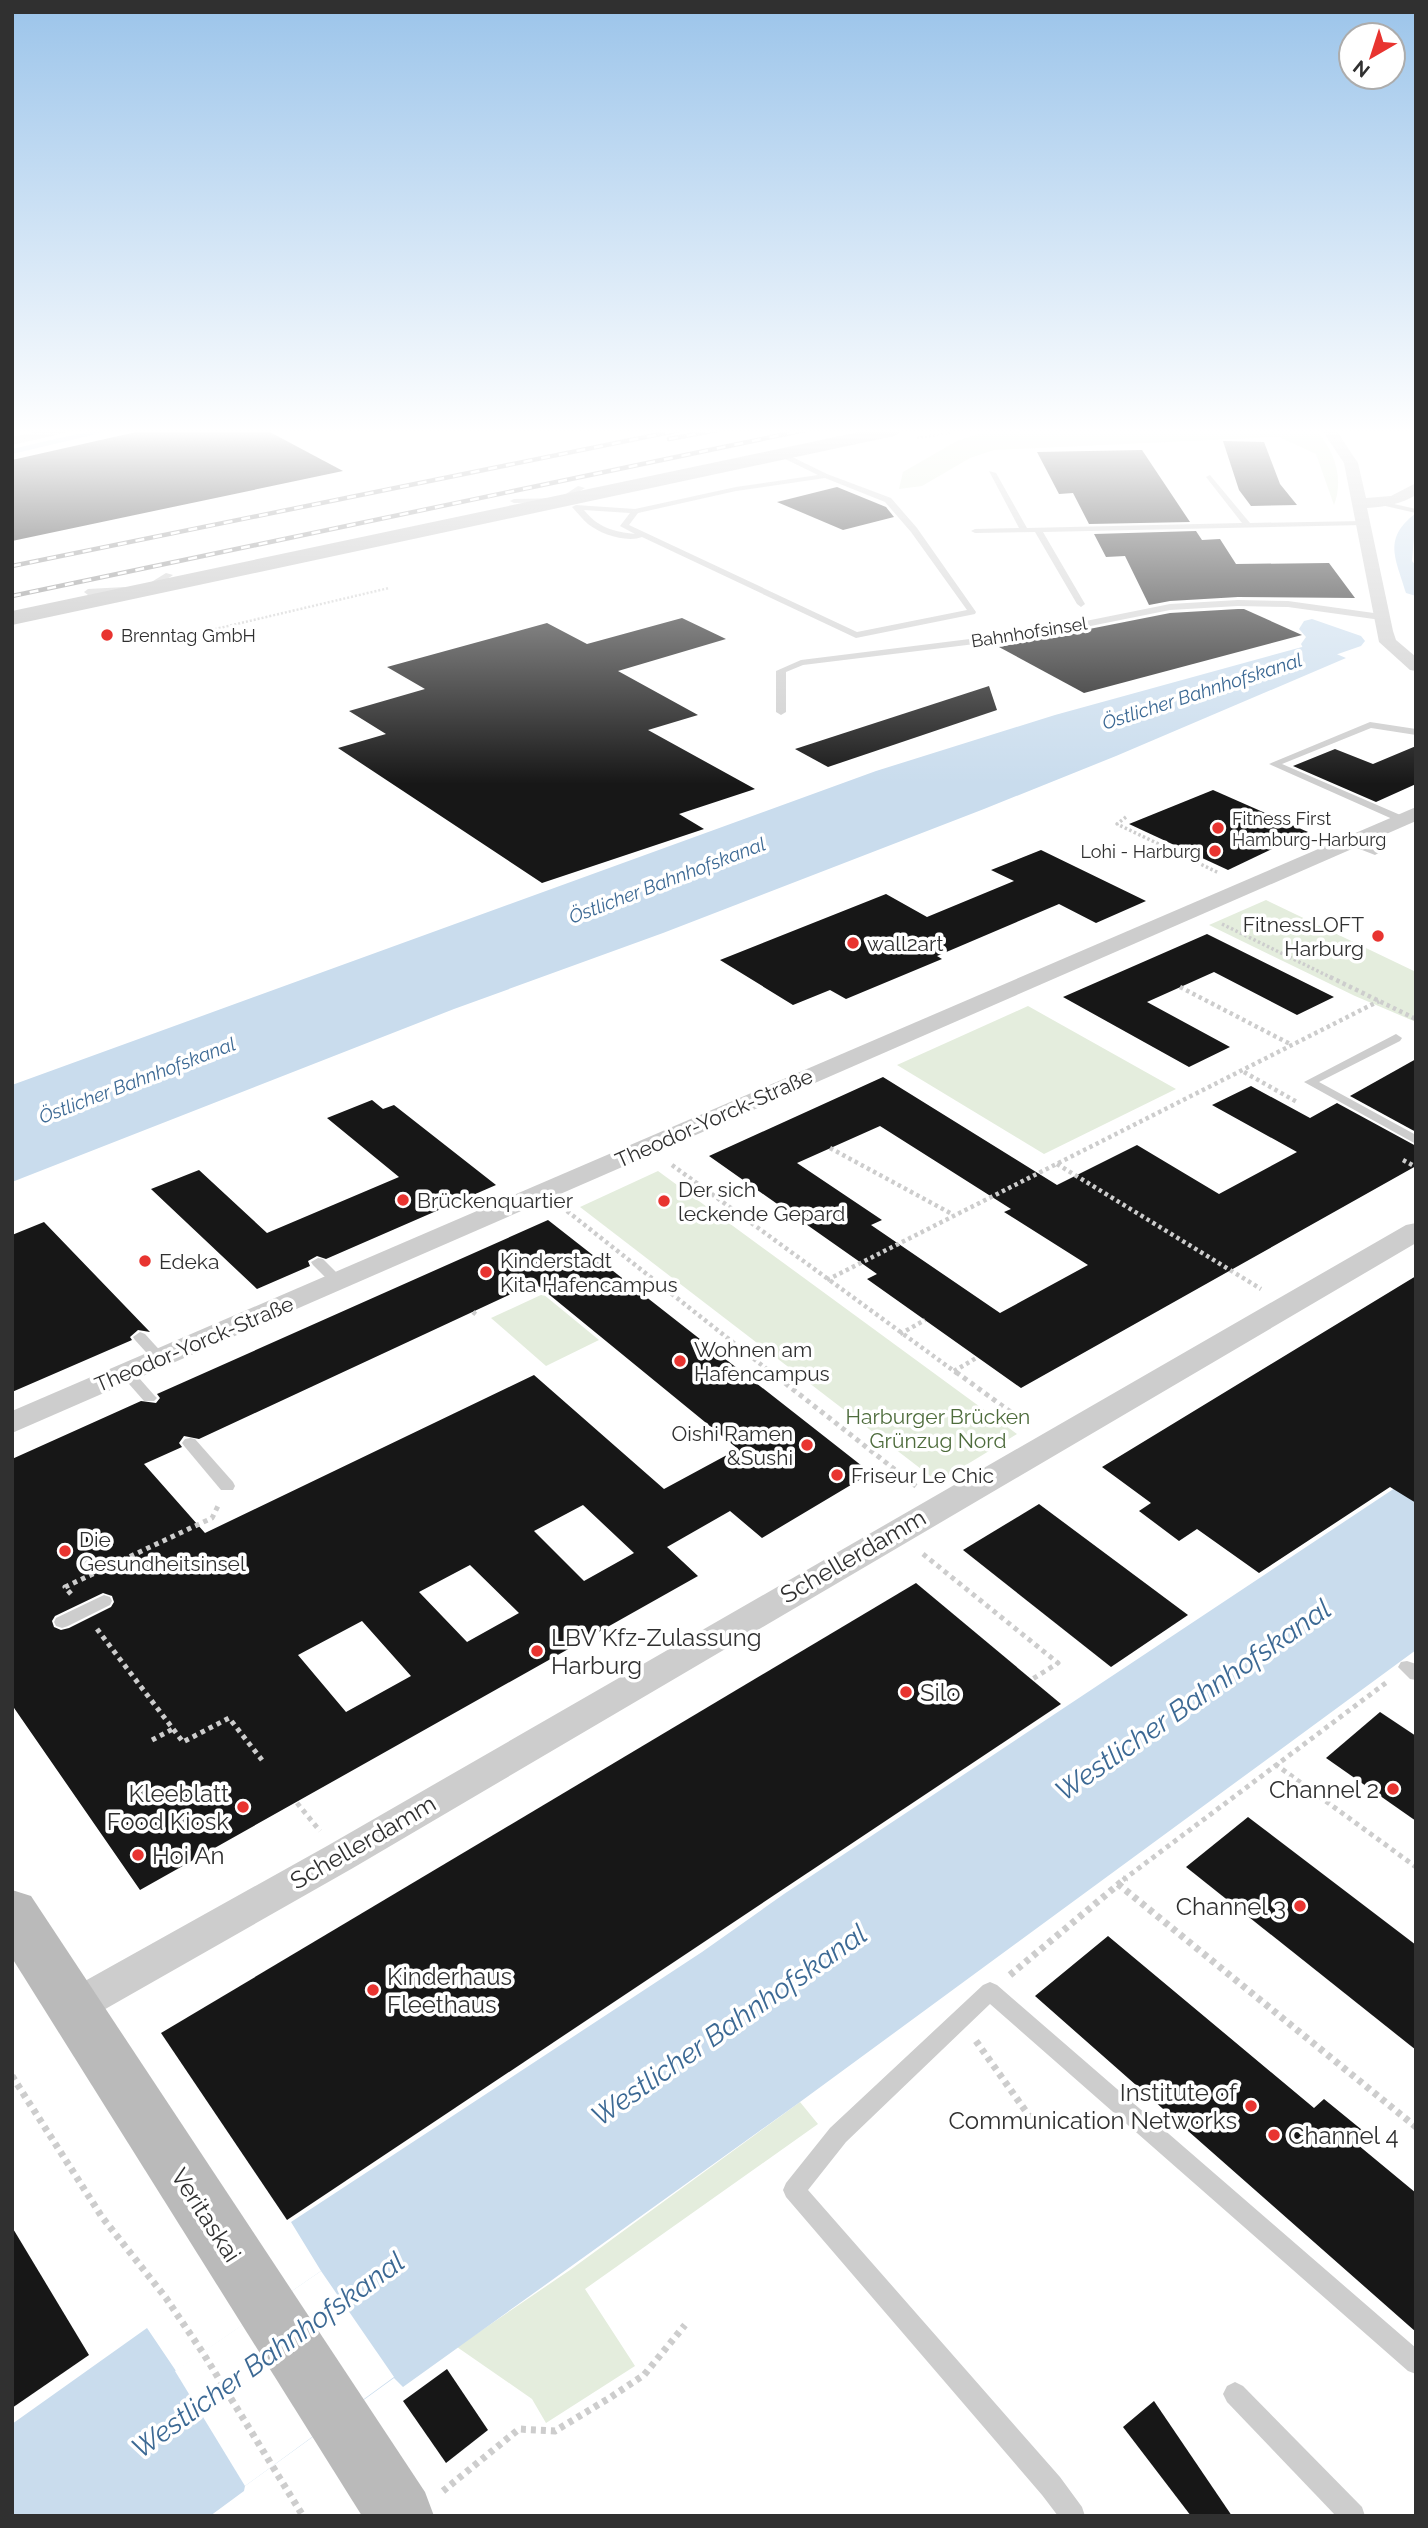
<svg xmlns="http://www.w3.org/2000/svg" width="1428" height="2528" font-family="Raleway,sans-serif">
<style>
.green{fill:#e4eddd}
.water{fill:#c9dced}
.pier{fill:#fff}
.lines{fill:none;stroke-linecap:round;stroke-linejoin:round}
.canal{fill:#c9dced;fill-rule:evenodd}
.building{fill:#171717;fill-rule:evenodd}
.path-far4{stroke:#cdcdcd;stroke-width:2.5;stroke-dasharray:2 2;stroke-linecap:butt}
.path-far3{stroke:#cdcdcd;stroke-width:3.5;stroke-dasharray:2.5 2.5;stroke-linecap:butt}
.path-far2{stroke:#cdcdcd;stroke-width:4.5;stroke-dasharray:3.5 3.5;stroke-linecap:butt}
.path-far1{stroke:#cdcdcd;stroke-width:5;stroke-dasharray:4.5 4.5;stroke-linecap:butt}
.path{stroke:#cdcdcd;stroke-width:7;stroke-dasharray:5 5;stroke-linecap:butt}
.service{fill:#cdcdcd;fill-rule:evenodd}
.minor{fill:#cdcdcd;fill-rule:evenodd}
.secondary{fill:#bababa;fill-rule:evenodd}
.rail-casing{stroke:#858585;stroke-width:4.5}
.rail{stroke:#fff;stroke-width:2.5;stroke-dasharray:9;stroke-linecap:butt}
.poi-dot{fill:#e83430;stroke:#fff;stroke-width:2.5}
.labels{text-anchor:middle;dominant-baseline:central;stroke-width:7;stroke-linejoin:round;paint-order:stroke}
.far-street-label{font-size:18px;fill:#303030;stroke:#fff}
.far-poi-label{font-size:18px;fill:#303030;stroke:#fff;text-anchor:start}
.far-water-label{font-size:19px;font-style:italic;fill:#3c6994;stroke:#fff}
.poi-label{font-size:21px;fill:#303030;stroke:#fff;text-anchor:start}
.street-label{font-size:21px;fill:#303030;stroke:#fff}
.park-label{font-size:21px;fill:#4e6c3c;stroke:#fff}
.near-street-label{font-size:24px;fill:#303030;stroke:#fff}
.near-poi-label{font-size:24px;fill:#303030;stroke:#fff;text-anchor:start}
.near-water-label{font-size:28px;font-style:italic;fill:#3c6994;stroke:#fff}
</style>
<rect width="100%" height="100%" fill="#fff"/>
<g class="green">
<path d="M989,430H1315C1335,450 1344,479 1334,505L1316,454L1279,437L994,450L970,458L922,486L899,489L903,472L957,441Z"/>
<polygon points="1266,900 1416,972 1416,1022 1355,996 1209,925"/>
<polygon points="1028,1006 1176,1089 1044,1154 897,1065"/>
<polygon points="658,1171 1017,1434 938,1482 580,1207"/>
<polygon points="543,1294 599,1340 546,1366 491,1318"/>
<polygon points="800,2102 818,2124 585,2289 635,2366 546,2423 532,2399 457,2347 570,2270"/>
</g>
<g class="water">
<polygon points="94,430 114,430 12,454 12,449"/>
<path d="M1416,513L1412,561L1416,566V596L1406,593C1396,558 1382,539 1416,513Z"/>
<polygon points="1313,644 1346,658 1116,756 984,809 663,933 454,1009 12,1182 12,1085 876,771 1055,715"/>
<polygon points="1416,1474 1416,1650 800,2102 403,2387 394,2378 245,2486 244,2491 210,2516 12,2516 12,2424 147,2328 176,2371 321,2271 291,2222 702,1952 784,1894"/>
</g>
<polygon class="pier" points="321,2271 394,2377 245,2486 175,2371"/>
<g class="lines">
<polygon class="canal" points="1312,619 1361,636 1365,641 1361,646 1289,671 1273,671 1269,666 1273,661 1304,650 1301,644 1306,637 1299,629 1304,621"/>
</g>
<g class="building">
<polygon points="145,430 266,430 343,471 12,541 12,460"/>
<polygon points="1223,441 1264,442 1280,484 1297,505 1251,506 1239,490"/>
<polygon points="1142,450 1190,522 1089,524 1073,493 1059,494 1037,452"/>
<polygon points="837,487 886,507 894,517 843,530 777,502"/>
<polygon points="1196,531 1202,540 1220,539 1236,564 1329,563 1355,598 1238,597 1170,601 1149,605 1125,556 1106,557 1094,534"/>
<polygon points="1238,609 1244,609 1302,635 1084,693 999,647 1170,613"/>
<polygon points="682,618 726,639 618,671 698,715 648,730 755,789 679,814 704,829 542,883 338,748 386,734 349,711 425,689 387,667 547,623 587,644"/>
<polygon points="989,686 997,710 828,767 795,749"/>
<polygon points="1416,746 1416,784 1376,802 1293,766 1335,749 1373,764"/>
<polygon points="1213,790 1308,832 1228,870 1129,824"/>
<polygon points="1041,850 1146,901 1096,923 1059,904 937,956 942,959 846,999 830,990 793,1005 720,960 886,894 927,917 1014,881 991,870"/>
<polygon points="1207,934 1334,997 1297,1015 1214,972 1147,1002 1230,1047 1189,1067 1063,997"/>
<polygon points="1416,1059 1416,1132 1350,1096"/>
<path d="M883,1077L1057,1185L1137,1145L1219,1194L1297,1152L1212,1105L1251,1086L1310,1118L1337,1103L1416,1146V1166L1021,1388L867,1279L877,1274L709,1156ZM880,1126L1011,1209L1004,1212L1088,1265L1000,1313L871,1225L882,1220L797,1163Z"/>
<polygon points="372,1100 383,1109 394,1105 496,1185 326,1259 317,1256 308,1261 310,1266 257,1289 151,1189 199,1170 267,1233 399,1177 327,1118"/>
<path d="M548,1220L871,1473L762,1538L730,1511L667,1547L698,1576L140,1890L12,1705V1459L141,1401L156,1403L160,1398L157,1394ZM535,1283L738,1449L664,1489L534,1375L205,1533L144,1464L182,1447L179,1443L184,1436L199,1439ZM583,1505L634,1553L584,1581L534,1531ZM470,1565L519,1613L467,1642L419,1592ZM103,1593L112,1596L114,1602L111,1607L69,1628L61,1630L54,1627L52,1621L55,1616ZM362,1621L411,1676L346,1712L298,1655Z"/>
<polygon points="44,1222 150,1332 138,1330 130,1337 132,1340 12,1392 12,1235"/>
<polygon points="1416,1276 1416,1503 1390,1487 1259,1573 1197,1529 1179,1541 1139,1511 1151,1503 1102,1467"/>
<polygon points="1039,1504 1188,1615 1111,1667 963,1550"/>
<polygon points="916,1583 1061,1704 287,2220 161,2033"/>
<polygon points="1380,1712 1416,1736 1416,1821 1326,1758"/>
<polygon points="1248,1817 1416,1945 1416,2050 1186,1867"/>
<polygon points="1108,1936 1314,2108 1324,2099 1362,2130 1352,2140 1416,2193 1416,2332 1035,1996"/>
<polygon points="12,2227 89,2355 12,2408"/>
<polygon points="447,2369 488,2430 446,2463 403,2401"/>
<polygon points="1154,2401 1232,2516 1191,2516 1123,2427"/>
</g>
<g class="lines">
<g class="path-far4">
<polyline points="917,438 968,430"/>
<polyline points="207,631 389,588"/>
</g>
<g class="path-far3">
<polyline points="1126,817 1117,824 1219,873"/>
<polyline points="1222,924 1334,979"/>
</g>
<g class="path-far2">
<polyline points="1330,977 1416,1019"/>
<polyline points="1180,987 1292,1045"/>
<polyline points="1244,1072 1297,1102"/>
<polyline points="830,1148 952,1214"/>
<polyline points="1403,1160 1416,1167"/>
<polyline points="1057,1164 1261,1289"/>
<polyline points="672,1165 958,1374"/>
<polyline points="567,1211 773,1374"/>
<polyline points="827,1280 1379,1001"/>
<polyline points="473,1312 478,1316"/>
<polyline points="900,1334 925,1320"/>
<polyline points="954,1371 978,1357"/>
</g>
<g class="path-far1">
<polyline points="771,1372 917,1487"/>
<polyline points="956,1372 1027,1424"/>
<polyline points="923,1554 1058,1663 1031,1680"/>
<polyline points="71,1594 65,1587 212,1518 219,1504"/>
<polyline points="97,1629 183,1742 229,1718 262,1760"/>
<polyline points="152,1740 173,1729"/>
<polyline points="1275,1764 1416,1867"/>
<polyline points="297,1803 320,1831"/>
<polyline points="1123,1880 1387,1682"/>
</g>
<g class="path">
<polyline points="1118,1884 1416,2127"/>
<polyline points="1010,1975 1126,1878"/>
<polyline points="976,2041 1032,2120"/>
<polyline points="12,2076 102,2217 166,2298 203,2353 303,2516"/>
<polyline points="443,2491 519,2429 555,2431 611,2397 644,2375 685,2325"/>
</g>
<g class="service">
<path d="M782,452L827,474L891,498L917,528L976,612L975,614L856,638L642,537C627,543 600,534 588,524C582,519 577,512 572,507L576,505L635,509L736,487L818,475L779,456L778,454ZM825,478L885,502L911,532L967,610L857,632L629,525L638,513L736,491ZM584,510L630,513L620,526L635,534C614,532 597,527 584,510Z"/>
<polygon points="989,471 996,473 1027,528 1242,523 1206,477 1210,475 1250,523 1363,521 1367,523 1363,525 1043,532 1085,604 1081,607 1077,604 1035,532 975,533 971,531 975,529 1019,528"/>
<polygon points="578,486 585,488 562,502 514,503 510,501 514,499 560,498"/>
<polygon points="1381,501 1416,509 1416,513 1381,505"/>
<polygon points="166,573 173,575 151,590 145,590 145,586"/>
<polygon points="125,587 128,588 128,592 88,595 84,592 88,589"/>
<polygon points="1238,600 1288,601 1381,614 1385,617 1381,620 1288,607 1238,606 1170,610 1041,636 803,665 786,672 786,712 781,715 776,712 776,671 801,660 1041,630 1170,604"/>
<polygon points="1370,722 1416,729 1416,735 1371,728 1282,764 1405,817 1405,821 1397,821 1269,764"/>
<polygon points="1348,838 1379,850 1380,852 1375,855 1344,843 1344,839"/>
<polygon points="1396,1034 1402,1038 1400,1041 1319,1082 1416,1135 1416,1144 1304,1082"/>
<polygon points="318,1258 323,1259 343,1279 345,1282 343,1285 333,1285 313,1265 311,1262"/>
<polygon points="140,1332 145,1334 165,1356 167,1359 165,1362 155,1362 135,1340 133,1337"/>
<polygon points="127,1368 132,1370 154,1395 157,1398 154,1401 144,1401 122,1376 120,1373 122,1370"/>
<polygon points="190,1438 195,1439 233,1482 235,1486 233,1490 221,1490 185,1447 182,1443 185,1439"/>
<polygon points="104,1595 110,1597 112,1601 110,1605 68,1626 62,1628 56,1626 54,1622 56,1618"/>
<polygon points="1407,1661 1416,1664 1416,1680 1410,1679 1398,1667 1401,1662"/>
<polygon points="990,1982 997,1985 1416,2348 1416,2374 1408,2371 990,2004 846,2142 808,2190 1060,2477 1082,2507 1085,2516 1058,2516 1042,2495 786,2197 783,2190 786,2183 830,2128 983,1985"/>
<polygon points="1235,2382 1243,2386 1362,2507 1365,2516 1336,2516 1227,2402 1223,2394 1227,2386"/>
</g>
<g class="minor">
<polygon points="42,430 67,430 65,433 12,445 12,437"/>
<path d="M1322,430H1336L1358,463L1366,498L1391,496L1416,483V495C1401,504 1385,507 1367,508L1393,631L1396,640L1416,657V671L1410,670L1379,642L1344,463Z"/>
<polygon points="1416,807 1416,821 12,1433 12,1411"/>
<polygon points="1416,1223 1416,1243 353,1868 86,2020 72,2026 58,2020 52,2008 58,1996 327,1846 1406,1225"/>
</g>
<g class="secondary">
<polygon points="868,430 904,430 894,436 12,625 12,611"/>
<polygon points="12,1890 31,1896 425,2492 434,2516 362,2516 12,1958"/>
</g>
<g class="rail-casing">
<g id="rail">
<polyline points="669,439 717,430"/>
<polyline points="12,566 680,430"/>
<polyline points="12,596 805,430"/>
</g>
</g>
<use href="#rail" class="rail"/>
</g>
<linearGradient id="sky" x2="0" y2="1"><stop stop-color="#9bc4ea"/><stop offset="0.55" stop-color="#fff"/><stop offset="1" stop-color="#fff" stop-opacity="0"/></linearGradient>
<rect width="1428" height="784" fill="url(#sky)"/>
<g class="poi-dot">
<circle cx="107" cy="635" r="7"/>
<circle cx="1218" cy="828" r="7"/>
<circle cx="1215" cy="851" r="7"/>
<circle cx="1378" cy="936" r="7"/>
<circle cx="853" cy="943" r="7"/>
<circle cx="403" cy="1200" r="7"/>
<circle cx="664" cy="1201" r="7"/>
<circle cx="145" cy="1261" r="7"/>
<circle cx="486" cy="1272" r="7"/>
<circle cx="680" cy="1361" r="7"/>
<circle cx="807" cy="1445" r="7"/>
<circle cx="837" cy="1475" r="7"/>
<circle cx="65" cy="1551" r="7"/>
<circle cx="537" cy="1651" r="7"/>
<circle cx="906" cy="1692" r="7"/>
<circle cx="1393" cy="1789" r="7"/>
<circle cx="243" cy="1807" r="7"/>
<circle cx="138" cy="1855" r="7"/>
<circle cx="1300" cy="1906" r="7"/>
<circle cx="373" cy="1990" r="7"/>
<circle cx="1251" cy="2106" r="7"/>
<circle cx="1274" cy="2135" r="7"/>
</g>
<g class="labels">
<g class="far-street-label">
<text transform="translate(1029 632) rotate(-9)">Bahnhofsinsel</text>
</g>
<g class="far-poi-label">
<text x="121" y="635">Brenntag GmbH</text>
<text x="1232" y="818">Fitness First<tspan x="1232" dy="21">Hamburg-Harburg</tspan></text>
<text x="1201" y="851" text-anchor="end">Lohi - Harburg</text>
</g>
<g class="far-water-label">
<text transform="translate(1202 691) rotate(-18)">Östlicher Bahnhofskanal</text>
<text transform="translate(667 880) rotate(-21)">Östlicher Bahnhofskanal</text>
<text transform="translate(137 1080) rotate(-21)">Östlicher Bahnhofskanal</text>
</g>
<g class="poi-label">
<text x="1364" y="924" text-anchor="end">FitnessLOFT<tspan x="1364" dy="24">Harburg</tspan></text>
<text x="867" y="943">wall2art</text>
<text x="678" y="1189">Der sich<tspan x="678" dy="24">leckende Gepard</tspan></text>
<text x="417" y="1200">Brückenquartier</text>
<text x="500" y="1260">Kinderstadt<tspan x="500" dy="24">Kita Hafencampus</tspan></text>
<text x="159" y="1261">Edeka</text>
<text x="694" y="1349">Wohnen am<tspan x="694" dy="24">Hafencampus</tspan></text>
<text x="793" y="1433" text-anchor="end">Oishi Ramen<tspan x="793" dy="24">&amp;Sushi</tspan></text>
<text x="851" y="1475">Friseur Le Chic</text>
<text x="79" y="1539">Die<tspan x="79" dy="24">Gesundheitsinsel</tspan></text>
</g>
<g class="street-label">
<text transform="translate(714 1118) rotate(-24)">Theodor-Yorck-Straße</text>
<text transform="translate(194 1344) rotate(-23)">Theodor-Yorck-Straße</text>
</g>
<g class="park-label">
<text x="938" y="1416">Harburger Brücken<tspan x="938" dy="24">Grünzug Nord</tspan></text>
</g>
<g class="near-street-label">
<text transform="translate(853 1556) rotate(-30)">Schellerdamm</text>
<text transform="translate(363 1842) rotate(-30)">Schellerdamm</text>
<text transform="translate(206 2215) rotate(57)">Veritaskai</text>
</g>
<g class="near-poi-label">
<text x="551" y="1637">LBV Kfz-Zulassung<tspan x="551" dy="28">Harburg</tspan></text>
<text x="920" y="1692">Silo</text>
<text x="1379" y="1789" text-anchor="end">Channel 2</text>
<text x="229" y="1793" text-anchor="end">Kleeblatt<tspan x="229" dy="28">Food Kiosk</tspan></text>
<text x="152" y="1855">Hoi An</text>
<text x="1286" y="1906" text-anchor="end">Channel 3</text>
<text x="387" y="1976">Kinderhaus<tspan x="387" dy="28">Fleethaus</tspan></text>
<text x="1237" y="2092" text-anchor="end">Institute of<tspan x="1237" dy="28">Communication Networks</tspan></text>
<text x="1288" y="2135">Channel 4</text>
</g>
<g class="near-water-label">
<text transform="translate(1193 1700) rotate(-35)">Westlicher Bahnhofskanal</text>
<text transform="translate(729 2025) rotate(-35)">Westlicher Bahnhofskanal</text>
<text transform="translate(268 2355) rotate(-36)">Westlicher Bahnhofskanal</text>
</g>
</g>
<rect width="1428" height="2528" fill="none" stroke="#303030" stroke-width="28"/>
<g transform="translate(1372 56) rotate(219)"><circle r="33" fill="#ffffff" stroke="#acacac" stroke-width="2"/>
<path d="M0-5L12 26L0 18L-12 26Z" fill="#e83430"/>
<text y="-10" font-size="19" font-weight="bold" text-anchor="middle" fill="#303030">N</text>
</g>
</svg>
